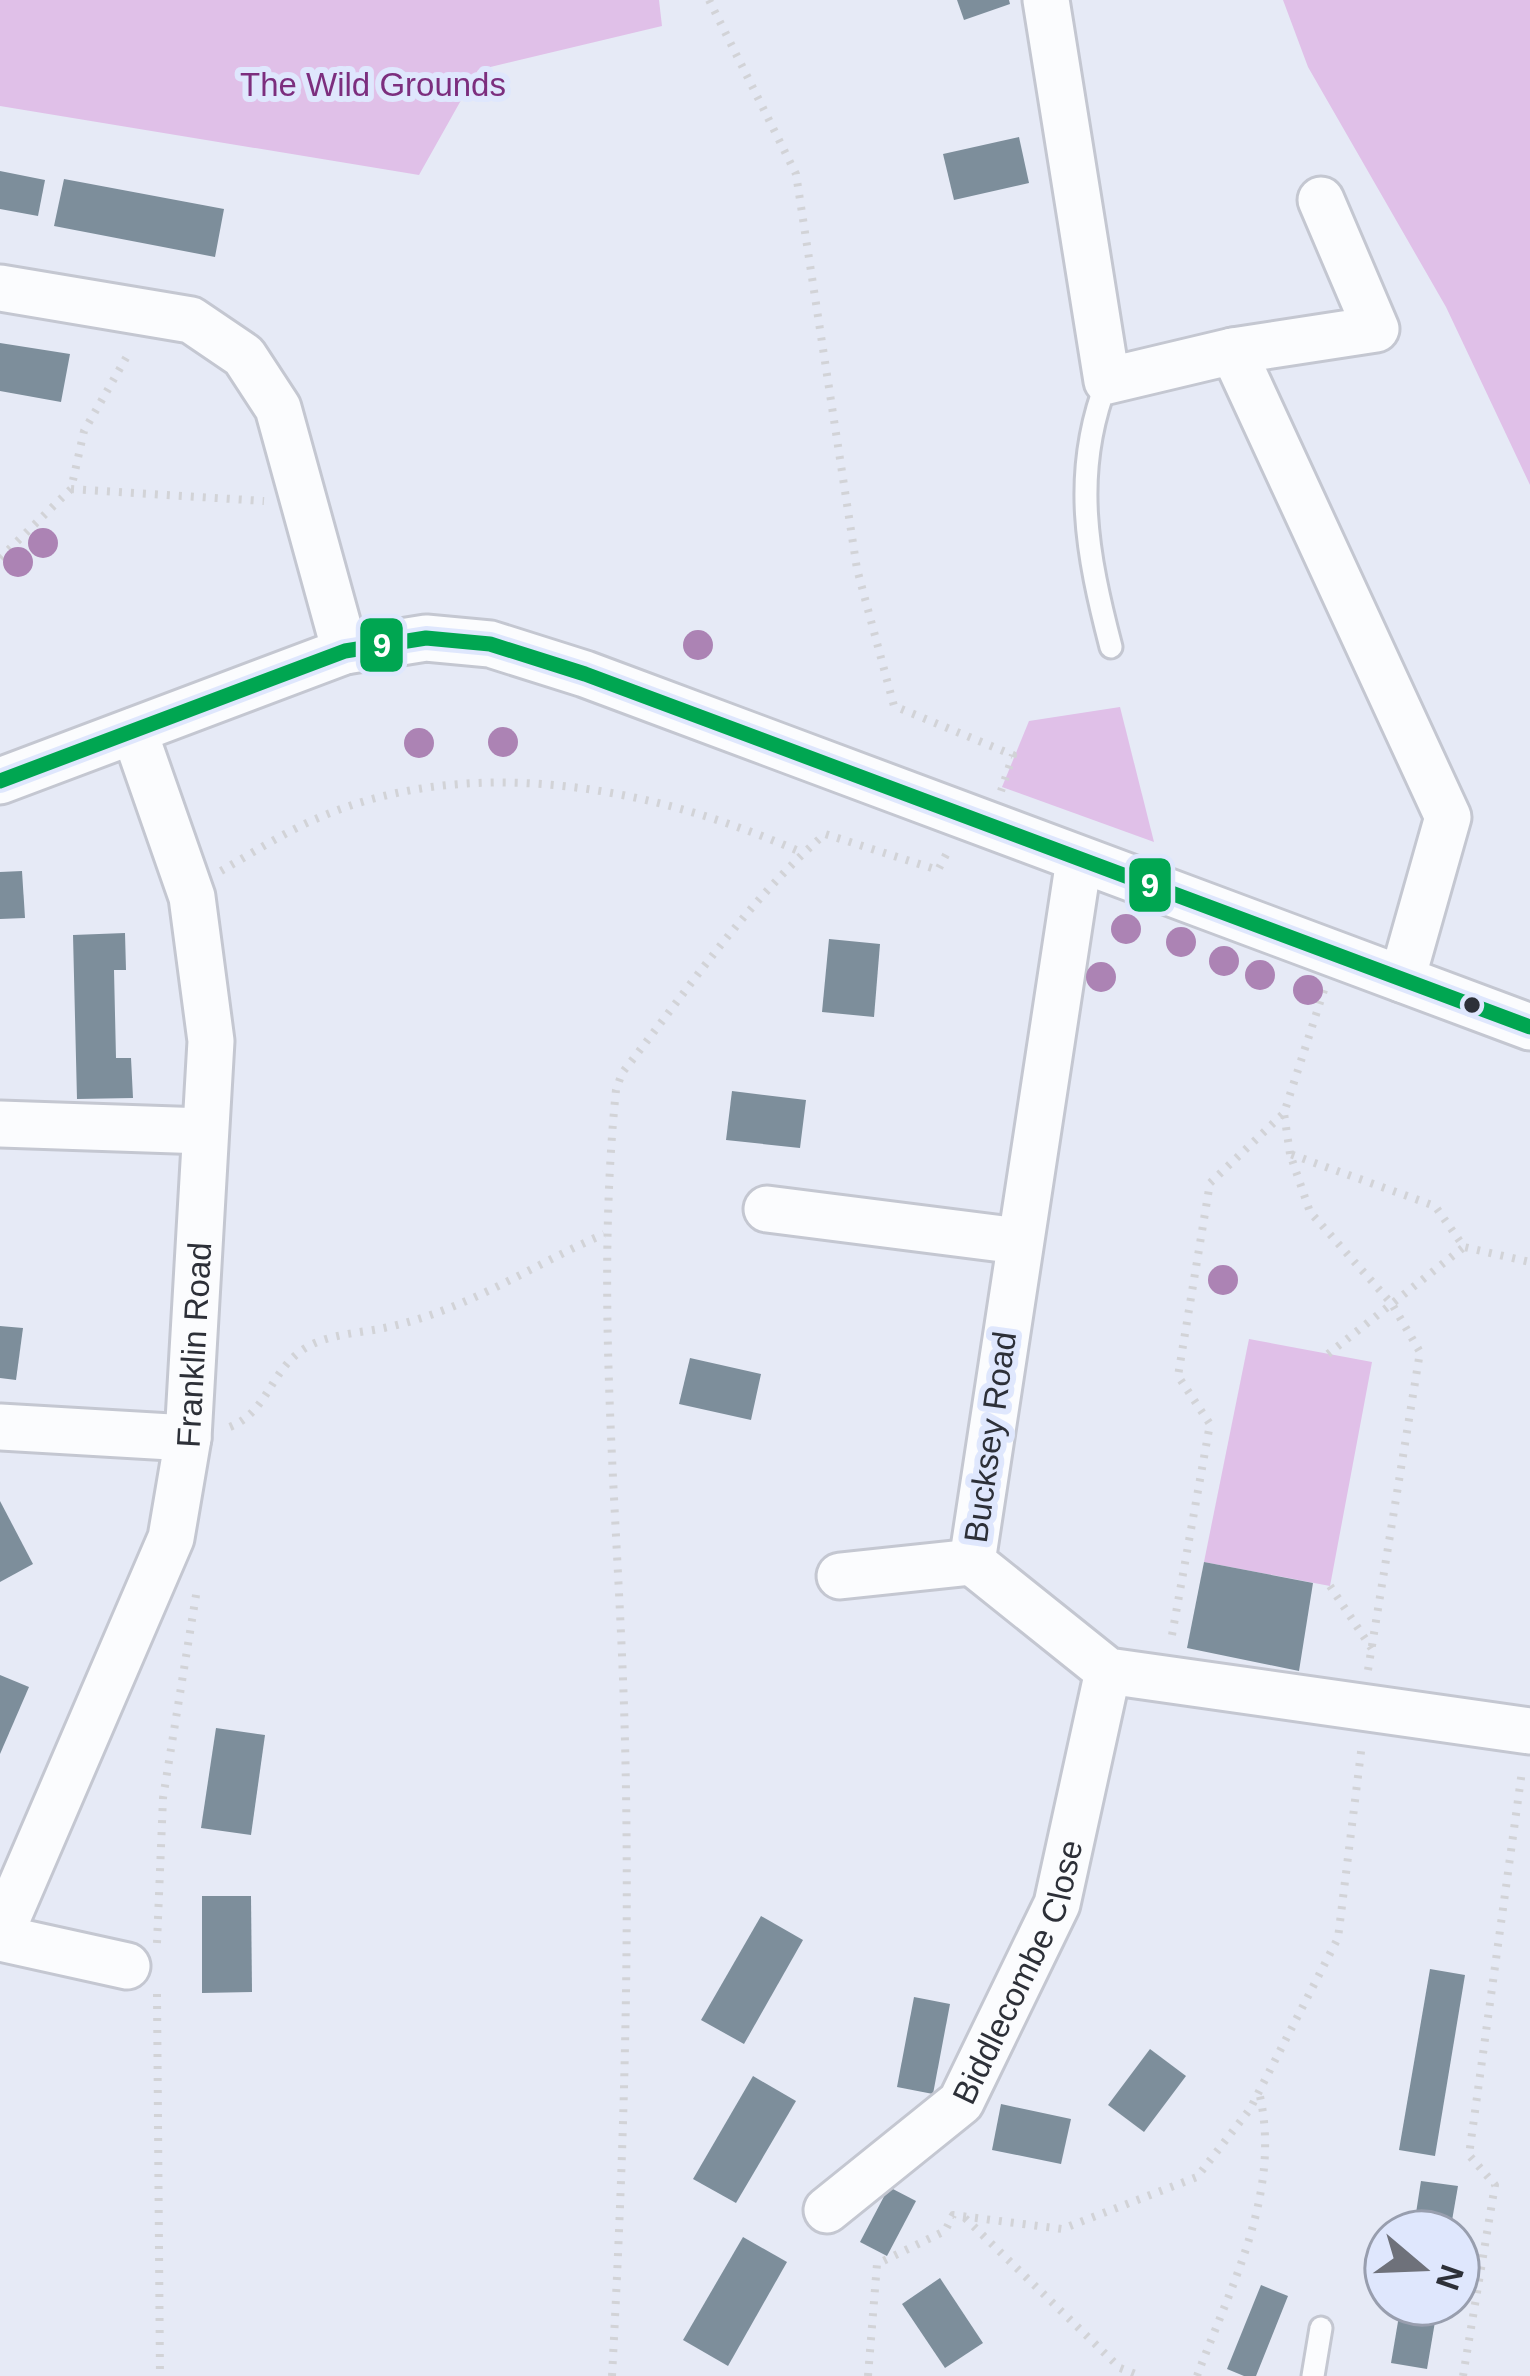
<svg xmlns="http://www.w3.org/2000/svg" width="1530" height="2376" font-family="Helvetica,sans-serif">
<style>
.green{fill:#e0c0e8}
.building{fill:#7d8e9b}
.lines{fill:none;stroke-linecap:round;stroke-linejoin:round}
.service-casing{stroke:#c4c7d1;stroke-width:27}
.minor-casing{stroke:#c4c7d1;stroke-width:51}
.path{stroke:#d2d3d7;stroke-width:8;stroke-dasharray:3 9;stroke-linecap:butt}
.service{stroke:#fbfcfe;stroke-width:21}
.minor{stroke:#fbfcfe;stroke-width:45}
.bus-1-casing{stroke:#dfe7fd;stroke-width:24}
.bus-1{stroke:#00a651;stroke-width:15}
.tree{fill:#ac83b4}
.bus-dot{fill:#2d3038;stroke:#dfe7fd;stroke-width:4.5}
.labels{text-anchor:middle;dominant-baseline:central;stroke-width:12;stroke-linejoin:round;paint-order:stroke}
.park-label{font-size:33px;fill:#7c2e7e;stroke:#dfe7fd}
.street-label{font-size:33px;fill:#2d3038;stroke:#dfe7fd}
.line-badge{stroke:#dfe7fd;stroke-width:4.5}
.badge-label{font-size:33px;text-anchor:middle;font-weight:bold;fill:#fff}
</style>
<rect width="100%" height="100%" fill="#e6eaf6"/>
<g class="green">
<polygon points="0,0 659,0 662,26 478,70 419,175 0,106"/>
<polygon points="1283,0 1530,0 1530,485 1446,307 1308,67"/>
<polygon points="1120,707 1154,842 1002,787 1029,721"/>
<polygon points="1249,1339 1372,1362 1330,1586 1204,1562"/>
</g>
<g class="building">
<polygon points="957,0 1009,0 1010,4 964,20"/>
<polygon points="1019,137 1029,183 954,200 943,154"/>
<polygon points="0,171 45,180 38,216 0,209"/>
<polygon points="64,179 224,209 215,257 54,226"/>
<polygon points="0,343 70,354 61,402 0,391"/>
<polygon points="22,871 25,918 0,919 0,872"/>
<polygon points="125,933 126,970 114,970 116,1058 131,1058 133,1098 77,1099 73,935"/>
<polygon points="829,939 880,944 874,1017 822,1012"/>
<polygon points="732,1091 806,1100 800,1148 726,1140"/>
<polygon points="0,1326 23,1328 16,1380 0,1378"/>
<polygon points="690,1358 761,1374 751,1420 679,1404"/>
<polygon points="0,1501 33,1564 0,1582"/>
<polygon points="1204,1562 1313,1583 1299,1671 1187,1648"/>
<polygon points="0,1675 29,1687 0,1754"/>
<polygon points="216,1728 265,1735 251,1835 201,1828"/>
<polygon points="202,1896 251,1896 252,1992 202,1993"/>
<polygon points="761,1916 803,1940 744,2044 701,2020"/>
<polygon points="1430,1969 1465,1975 1435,2156 1399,2150"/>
<polygon points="914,1997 950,2004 933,2094 897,2087"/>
<polygon points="1150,2049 1186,2076 1144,2132 1108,2105"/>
<polygon points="753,2076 796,2101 736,2203 693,2179"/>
<polygon points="1001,2104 1071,2119 1061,2164 992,2150"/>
<polygon points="1421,2181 1458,2186 1450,2232 1413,2232"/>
<polygon points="889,2187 916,2201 887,2256 860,2242"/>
<polygon points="743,2237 787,2262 728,2366 683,2340"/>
<polygon points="940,2278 983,2343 945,2368 902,2304"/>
<polygon points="1261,2285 1288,2296 1256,2376 1244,2376 1227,2369"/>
<polygon points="1401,2304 1438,2304 1427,2369 1391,2363"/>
</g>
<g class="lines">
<g class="service-casing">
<g id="service">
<path d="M1107,381C1071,473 1087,555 1111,647"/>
<polyline points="1313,2376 1321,2328"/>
</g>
</g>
<g class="minor-casing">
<g id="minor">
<polyline points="1046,0 1107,381 1233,351 1448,817 1402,979"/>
<polyline points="0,288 191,320 244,356 278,408 345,651"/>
<polyline points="1233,351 1376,329 1321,200"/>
<polyline points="0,781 345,651 426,638 490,644 585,674 1530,1027"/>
<polyline points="1079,860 972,1562 1108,1671 1530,1731"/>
<polyline points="0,1124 205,1131"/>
<polyline points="767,1209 1018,1241"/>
<polyline points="0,1427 188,1438"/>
<polyline points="840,1576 972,1562"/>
<path id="s1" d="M0,1935L171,1538L188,1438L211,1041L192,897L134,731"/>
<polyline points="0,1938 127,1966"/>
<path id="s2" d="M827,2210L961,2102L1057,1904L1108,1671"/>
</g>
</g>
<g class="path">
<polyline points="709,0 796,174 857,569 894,706 1013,755 1001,791"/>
<polyline points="71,489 264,501"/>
<polyline points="0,558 71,489 84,431 130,351"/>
<path d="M221,871C252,853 285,832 318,818C473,751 656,788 803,853"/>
<polyline points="1290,1154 1284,1113 1324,990"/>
<polyline points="1328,1354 1464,1247"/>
<path d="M230,1427C266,1412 269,1377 297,1354C321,1334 355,1334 384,1328C466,1311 530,1266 604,1234"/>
<polyline points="1330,1586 1372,1649"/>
<polyline points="1172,1635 1210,1424 1178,1376 1210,1183 1284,1113"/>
<polyline points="1368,1670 1420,1352 1392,1304 1310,1212 1290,1154 1435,1206 1464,1247 1530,1262"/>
<polyline points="157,1943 163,1798 197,1589"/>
<polyline points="157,1994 160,2376"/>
<polyline points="965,2218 1120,2368 1141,2376"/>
<path d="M612,2376C624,2152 631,1930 624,1706C617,1500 595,1296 616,1090L622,1073C688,990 745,903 825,834L938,870L949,849"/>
<polyline points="868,2376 877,2264 945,2231 953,2215 1062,2229 1197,2177 1250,2109 1338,1938 1362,1744"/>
<path d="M1197,2376C1231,2285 1283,2191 1259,2092"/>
<polyline points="1463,2376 1495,2185 1469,2155 1522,1771"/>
</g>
<use href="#service" class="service"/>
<use href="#minor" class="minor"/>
<g class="bus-1-casing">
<polyline id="bus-1" points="0,781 345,651 426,638 490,644 585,674 1530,1027"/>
</g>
<use href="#bus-1" class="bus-1"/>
</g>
<g class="tree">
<circle cx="43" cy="543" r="15"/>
<circle cx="18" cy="562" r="15"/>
<circle cx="698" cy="645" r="15"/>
<circle cx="503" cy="742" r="15"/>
<circle cx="419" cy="743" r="15"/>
<circle cx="1126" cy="929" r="15"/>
<circle cx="1181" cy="942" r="15"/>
<circle cx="1224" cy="961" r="15"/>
<circle cx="1260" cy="975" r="15"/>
<circle cx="1101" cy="977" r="15"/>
<circle cx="1308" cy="990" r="15"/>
<circle cx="1223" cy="1280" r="15"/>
</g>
<circle class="bus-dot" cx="1472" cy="1005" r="10"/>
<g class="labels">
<g class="park-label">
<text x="373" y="84">The Wild Grounds</text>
</g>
<g class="street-label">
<text stroke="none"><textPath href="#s1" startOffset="627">Franklin Road</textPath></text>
<text transform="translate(990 1437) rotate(-82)">Bucksey Road</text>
<text stroke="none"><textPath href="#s2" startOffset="315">Biddlecombe Close</textPath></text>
</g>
</g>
<g class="line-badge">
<rect x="358" y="616" width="47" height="58" rx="12" fill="#00a651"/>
<rect x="1127" y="856" width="46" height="58" rx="12" fill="#00a651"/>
</g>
<g class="badge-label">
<text x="382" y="657">9</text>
<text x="1150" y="897">9</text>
</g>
<g transform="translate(1422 2268) rotate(109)"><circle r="57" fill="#dfe7fd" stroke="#989eae" stroke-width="3"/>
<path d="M0-9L21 45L0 30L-21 45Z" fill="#6e717a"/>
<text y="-18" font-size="33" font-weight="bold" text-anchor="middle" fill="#2d3038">N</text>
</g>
</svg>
